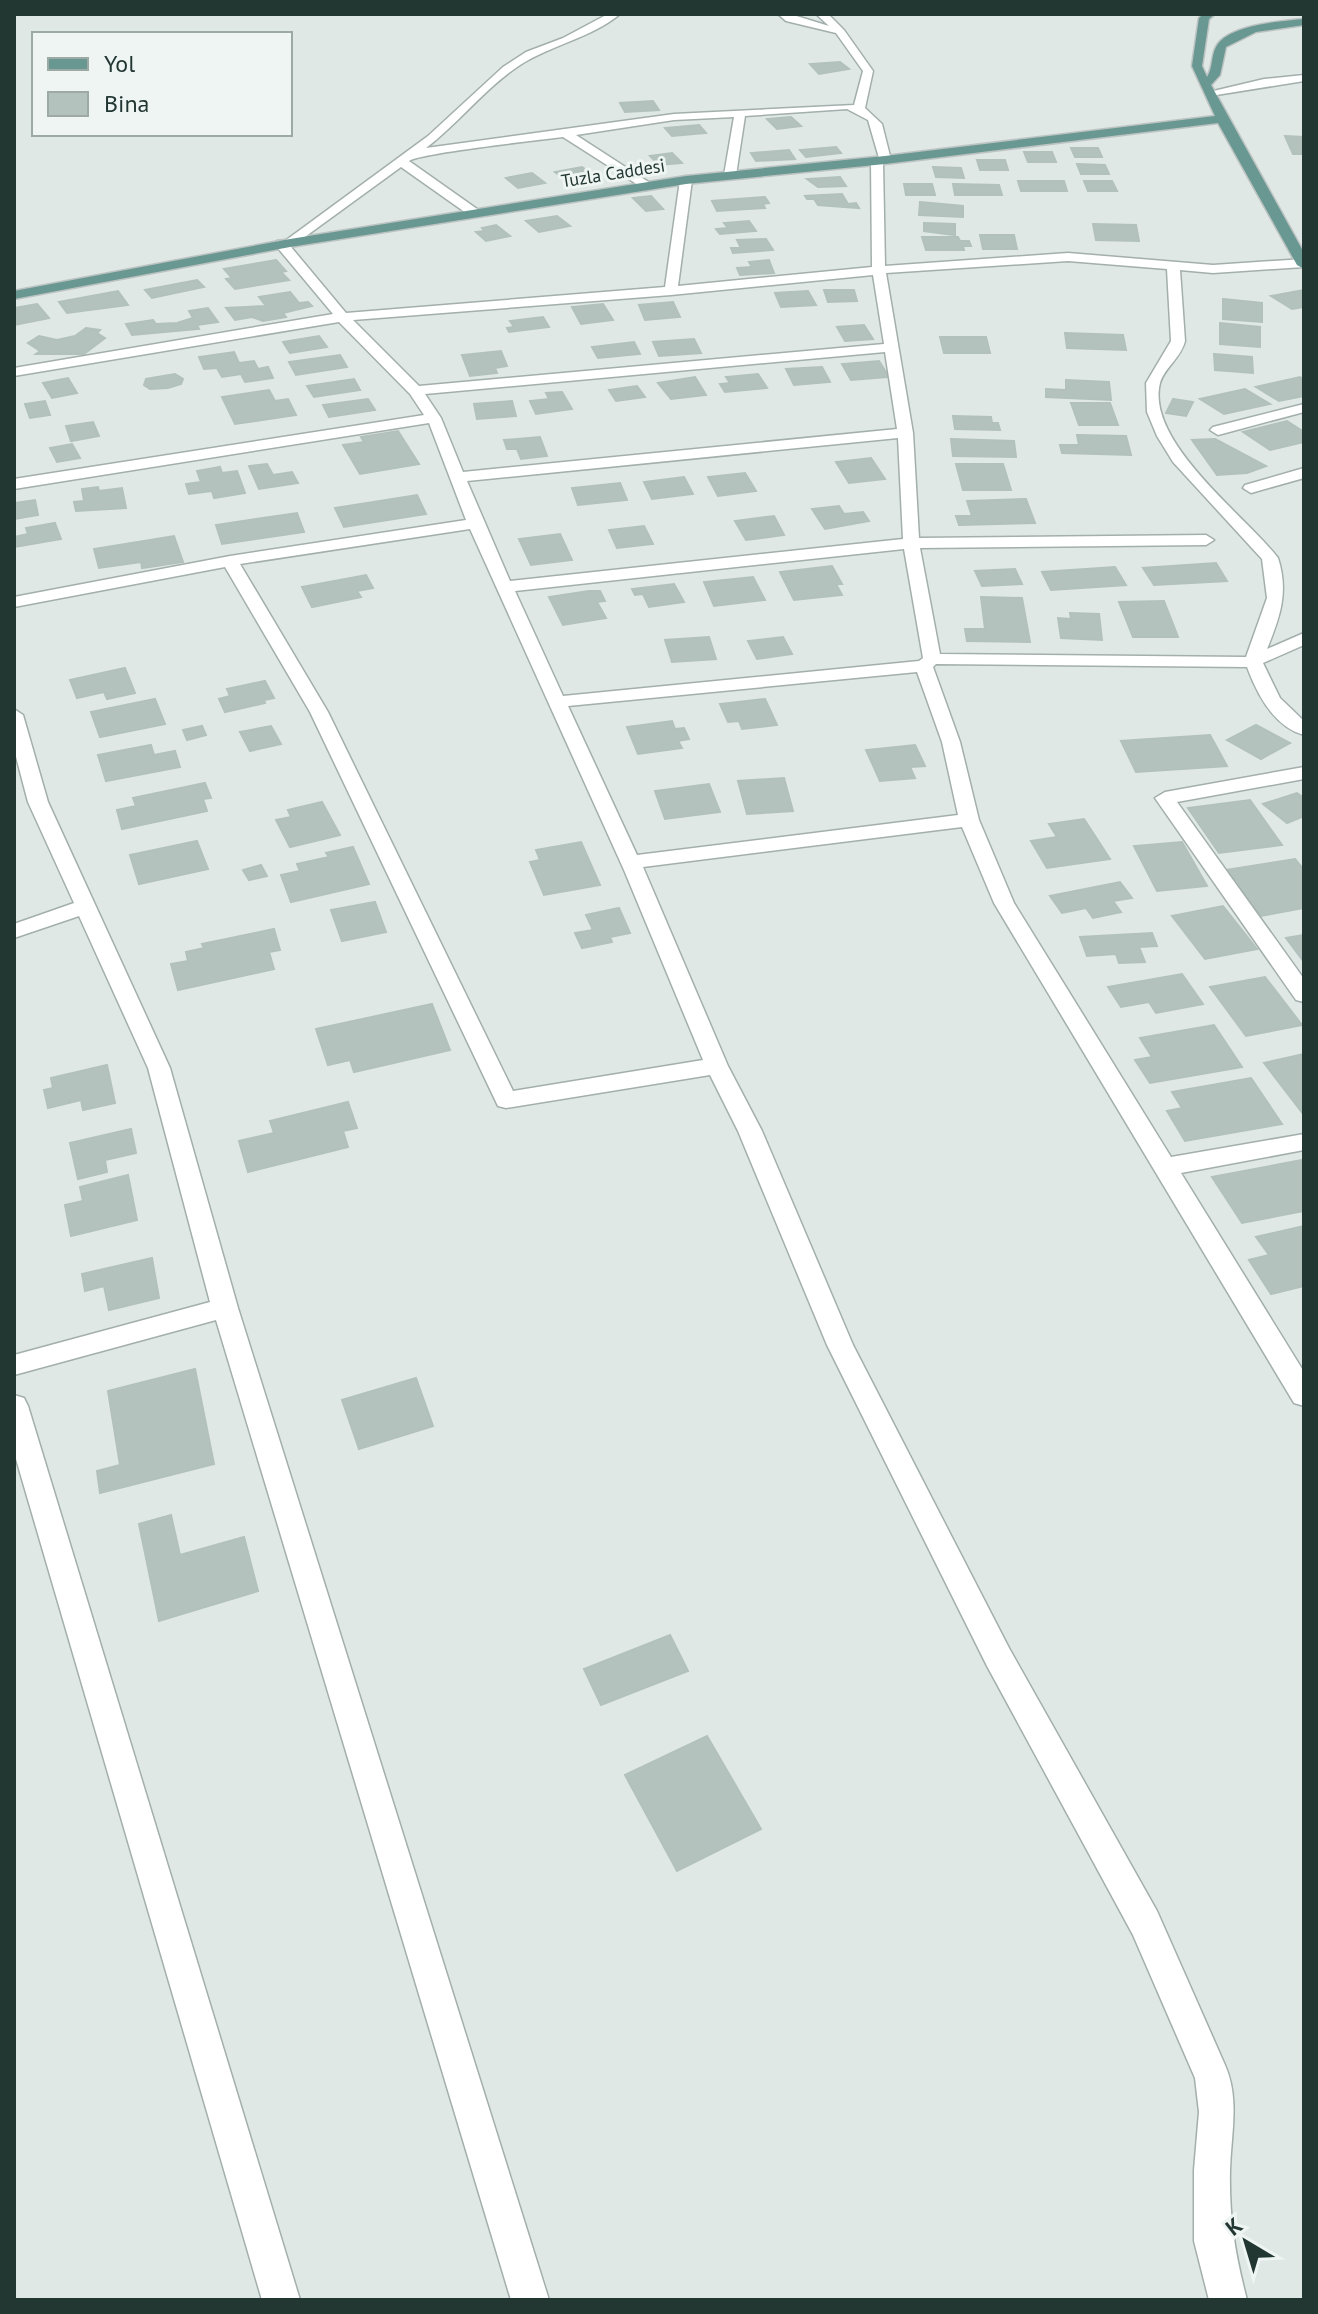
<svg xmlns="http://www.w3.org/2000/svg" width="1318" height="2314" font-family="'PT Sans',sans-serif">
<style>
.building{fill:#b4c2be;stroke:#b2c1bc;stroke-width:2}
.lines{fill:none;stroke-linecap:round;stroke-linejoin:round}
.minor-casing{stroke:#a3afac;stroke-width:3}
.major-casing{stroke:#bdc3c2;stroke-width:3}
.minor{fill:#fff;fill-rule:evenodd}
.major{fill:#689891;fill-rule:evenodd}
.labels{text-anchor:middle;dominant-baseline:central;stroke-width:6;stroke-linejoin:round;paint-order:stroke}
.far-street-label{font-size:18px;fill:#223632;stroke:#eef5f2}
</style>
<rect width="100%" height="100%" fill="#dfe8e5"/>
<g class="building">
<polygon points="840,62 849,69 819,74 810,64"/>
<polygon points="653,101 659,110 625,112 620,103"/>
<polygon points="791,117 801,126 777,129 767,119"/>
<polygon points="699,125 706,133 672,136 665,128"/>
<polygon points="1285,136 1304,137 1304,154 1293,154"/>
<polygon points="836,147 841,153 806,157 800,150"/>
<polygon points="1071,148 1098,148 1102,157 1075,157"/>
<polygon points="789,150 795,159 756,161 751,153"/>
<polygon points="1024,152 1052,152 1056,162 1028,162"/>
<polygon points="672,153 682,163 659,165 650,156"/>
<polygon points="977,160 1005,160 1008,170 980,170"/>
<polygon points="1077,164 1105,165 1109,174 1081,174"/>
<polygon points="582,167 596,176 568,182 555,172"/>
<polygon points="933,167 961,168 964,178 936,177"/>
<polygon points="532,173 545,183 518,188 506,178"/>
<polygon points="840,177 846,186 818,187 807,179"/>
<polygon points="1018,181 1064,181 1067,191 1021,191"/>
<polygon points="1084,181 1112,181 1117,191 1088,191"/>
<polygon points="904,184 932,184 935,195 906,195"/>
<polygon points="953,184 999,185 1002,195 955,195"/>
<polygon points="842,194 848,204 856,203 859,208 818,205 814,199 807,199 805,196"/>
<polygon points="651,196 663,209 646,211 633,198"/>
<polygon points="765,197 769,203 763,204 765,208 717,211 712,201"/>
<polygon points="920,202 963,206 963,217 919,215"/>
<polygon points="557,216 570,226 539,232 526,221"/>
<polygon points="749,221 756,231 720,234 716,229 728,228 724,223"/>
<polygon points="924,223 955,224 955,235 924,231"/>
<polygon points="1093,224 1136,225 1139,241 1096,240"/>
<polygon points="496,225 510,236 486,241 476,232 485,231 482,228"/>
<polygon points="980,235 1014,235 1017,249 983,249"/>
<polygon points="922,237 958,237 960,241 969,241 971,246 963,246 964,250 926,250"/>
<polygon points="766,239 773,250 733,253 731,248 741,248 737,240"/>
<polygon points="276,260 286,271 281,272 289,280 235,289 226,279 232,278 224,269"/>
<polygon points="769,260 774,273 740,275 737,268 752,267 749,262"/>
<polygon points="197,280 204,287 152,298 145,290"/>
<polygon points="824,290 854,290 857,301 828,302"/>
<polygon points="1304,290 1304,307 1292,309 1271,296"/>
<polygon points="118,291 128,305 67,313 59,302"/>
<polygon points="808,291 816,305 781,307 775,293"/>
<polygon points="290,292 299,303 308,302 312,306 283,313 286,317 263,321 252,317 235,320 226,308 266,306 259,297"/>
<polygon points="1223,299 1262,303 1262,322 1223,319"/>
<polygon points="673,302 680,317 645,320 639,305"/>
<polygon points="37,304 49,318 14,325 14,308"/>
<polygon points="603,304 613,320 581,324 572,307"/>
<polygon points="208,308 218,322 197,325 199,329 132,335 126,324 153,320 156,324 177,323 193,318 189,311"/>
<polygon points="543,317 549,327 509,332 507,328 514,327 510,321"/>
<polygon points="1220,323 1260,327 1260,347 1220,344"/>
<polygon points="864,325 873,339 845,341 837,327"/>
<polygon points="86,328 100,330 97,333 105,338 84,354 36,354 40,351 28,343 39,336 57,340 75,336"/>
<polygon points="1065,333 1123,335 1126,350 1067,348"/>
<polygon points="319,336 327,347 290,353 283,342"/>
<polygon points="940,337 986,337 990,353 944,353"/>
<polygon points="694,339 701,353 659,356 653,342"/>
<polygon points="634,342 640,354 598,358 592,347"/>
<polygon points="501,351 507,366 495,368 497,373 470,376 462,355"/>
<polygon points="234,352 239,363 254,361 258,369 268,367 273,378 245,382 241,374 222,377 217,368 204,369 199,357"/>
<polygon points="1214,354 1252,357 1253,373 1215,370"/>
<polygon points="340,355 347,367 296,375 289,362"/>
<polygon points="879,361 889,377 851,380 842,364"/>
<polygon points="822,367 830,382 794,385 786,369"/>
<polygon points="175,374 183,379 181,384 168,388 150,389 144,385 146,379"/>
<polygon points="758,374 767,388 725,392 720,384 730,383 726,377"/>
<polygon points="695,377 706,395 671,399 658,383"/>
<polygon points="1300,377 1304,380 1304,396 1279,401 1256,387"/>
<polygon points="68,378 77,393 52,398 43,383"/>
<polygon points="354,379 360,390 314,397 307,386"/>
<polygon points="1066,380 1109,382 1111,400 1046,397 1046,389 1066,390"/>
<polygon points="637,386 645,397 616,401 609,390"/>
<polygon points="1245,389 1270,404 1224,414 1200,399"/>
<polygon points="269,390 275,401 288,399 296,415 235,424 222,397"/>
<polygon points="562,392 572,409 536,414 530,401 549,399 546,393"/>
<polygon points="368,399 375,410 329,417 323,405"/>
<polygon points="1173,399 1193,402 1186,416 1166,413"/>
<polygon points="45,401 50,415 30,418 25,404"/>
<polygon points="512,401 516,416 477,419 474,404"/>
<polygon points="1071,403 1110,403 1118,425 1079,425"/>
<polygon points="953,416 991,417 992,423 998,423 1000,430 955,429"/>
<polygon points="1287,421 1304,432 1304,442 1270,450 1243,432"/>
<polygon points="93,422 99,436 71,441 66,426"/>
<polygon points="398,431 419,464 360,474 343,445 364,442 361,437"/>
<polygon points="1077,435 1126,436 1131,455 1062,453 1060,445 1079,445"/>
<polygon points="540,437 547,456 521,459 517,449 507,449 504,440"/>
<polygon points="951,439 1014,441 1016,457 953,456"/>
<polygon points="1215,439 1266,466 1247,473 1217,475 1192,440"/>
<polygon points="72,444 80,458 57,462 50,448"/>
<polygon points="871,458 885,479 849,483 836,462"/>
<polygon points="267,464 273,475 292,472 298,483 259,489 249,466"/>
<polygon points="956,464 1003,464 1011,490 963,490"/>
<polygon points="220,467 222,473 237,471 245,493 214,498 212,491 189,494 186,484 201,482 197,471"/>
<polygon points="745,473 756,491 718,496 708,477"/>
<polygon points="684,477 693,494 652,499 644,482"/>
<polygon points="620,483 627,500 578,505 572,488"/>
<polygon points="98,487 99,491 122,488 126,508 76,511 74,502 84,501 82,489"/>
<polygon points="417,495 426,514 344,527 335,508"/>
<polygon points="1026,499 1035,523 959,525 956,516 972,516 967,501"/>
<polygon points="35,500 38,515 14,519 14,503"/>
<polygon points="839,506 844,514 863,512 869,521 825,529 812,509"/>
<polygon points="297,513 304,532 222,544 216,525"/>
<polygon points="774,516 784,535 746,540 735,521"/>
<polygon points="55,523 61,539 14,547 14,537 28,534 26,528"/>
<polygon points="644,526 653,544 617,548 609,530"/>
<polygon points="560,534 572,560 531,565 519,539"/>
<polygon points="174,536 183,562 142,568 141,562 99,568 94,549"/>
<polygon points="1216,563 1227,581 1154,585 1143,568"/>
<polygon points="832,566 842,584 836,584 842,595 794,600 780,572"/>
<polygon points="1115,567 1126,585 1051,590 1042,572"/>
<polygon points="1015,569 1022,584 982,586 975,571"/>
<polygon points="366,575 373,588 357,591 361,597 312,607 302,587"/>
<polygon points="753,577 765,600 714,606 704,582"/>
<polygon points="674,584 684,602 649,607 643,594 635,595 632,589"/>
<polygon points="589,591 600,591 605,601 597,602 606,618 563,625 549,597"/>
<polygon points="981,597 1022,598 1030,642 967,641 965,629 985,629"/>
<polygon points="1164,601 1178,637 1133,637 1119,602"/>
<polygon points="1070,613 1099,614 1102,640 1061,638 1058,618 1071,619"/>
<polygon points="709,637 716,659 672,662 665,640"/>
<polygon points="783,637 792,654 757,659 748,641"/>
<polygon points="125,668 135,693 107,699 104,692 77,698 70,680"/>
<polygon points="265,681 274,698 264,700 265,703 225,712 219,699 230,696 227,689"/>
<polygon points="155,699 165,724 100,737 91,712"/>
<polygon points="765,699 777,725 742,729 739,721 728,722 720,704"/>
<polygon points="672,721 675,729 684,728 689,739 678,741 682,748 638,754 627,727"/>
<polygon points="1256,725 1290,743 1261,759 1227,740"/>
<polygon points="202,726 206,735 187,740 183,730"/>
<polygon points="271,726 281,744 250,751 240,732"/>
<polygon points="1210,735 1227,766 1136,772 1121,741"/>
<polygon points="151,745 154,755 175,751 180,767 106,781 98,755"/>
<polygon points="915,745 925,766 910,767 915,778 880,781 866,750"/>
<polygon points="784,778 793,811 747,814 738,781"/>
<polygon points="205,783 211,798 203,799 207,811 122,829 117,810 136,806 133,798"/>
<polygon points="709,784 720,812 665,819 655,791"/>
<polygon points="1297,793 1304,798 1304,816 1287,823 1263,804"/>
<polygon points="1250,800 1282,845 1219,853 1188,808"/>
<polygon points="322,802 340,835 290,847 276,820 291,817 288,810"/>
<polygon points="1084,819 1110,859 1047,868 1031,841 1057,837 1049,824"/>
<polygon points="197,841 208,869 139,884 130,855"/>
<polygon points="581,842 600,885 544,895 530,862 540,860 536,850"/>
<polygon points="1182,842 1207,886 1157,891 1134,846"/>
<polygon points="353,847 369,884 291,902 281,875 300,871 297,864 329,857 326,853"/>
<polygon points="1295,859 1304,870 1304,908 1261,916 1226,870"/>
<polygon points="261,865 267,876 249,880 243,870"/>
<polygon points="1120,882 1132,898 1113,901 1121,912 1093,918 1086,908 1062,913 1050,896"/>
<polygon points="375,902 386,932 342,941 331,910"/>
<polygon points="1223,906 1257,949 1205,959 1172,916"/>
<polygon points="619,908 630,933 610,937 612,942 582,948 575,933 593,930 586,915"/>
<polygon points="274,929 280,950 269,952 274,969 178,990 171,964 188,961 186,952 204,948 202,944"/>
<polygon points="1152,933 1157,946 1139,947 1145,962 1119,963 1116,954 1087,956 1080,937"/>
<polygon points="1304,935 1304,962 1286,938"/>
<polygon points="1182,974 1203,1004 1156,1013 1149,1002 1121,1007 1108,987"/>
<polygon points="1265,977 1302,1025 1246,1036 1210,987"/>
<polygon points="432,1004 450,1050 354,1072 350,1060 328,1065 316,1029"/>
<polygon points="1214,1025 1242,1067 1150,1083 1135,1060 1152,1057 1140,1038"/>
<polygon points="1304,1054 1304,1115 1264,1063"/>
<polygon points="107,1065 115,1103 83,1110 81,1100 48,1108 44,1090 53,1088 51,1078"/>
<polygon points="1251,1078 1282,1124 1185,1141 1167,1111 1182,1108 1172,1092"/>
<polygon points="348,1102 357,1128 343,1131 348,1147 248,1172 239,1141 274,1133 270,1121"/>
<polygon points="131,1129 136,1153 105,1160 107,1172 78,1179 70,1143"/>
<polygon points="1302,1160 1304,1211 1242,1223 1212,1177"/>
<polygon points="128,1175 137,1220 71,1236 65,1205 83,1201 80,1187"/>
<polygon points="1304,1226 1304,1286 1271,1294 1249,1260 1269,1255 1256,1237"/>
<polygon points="152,1258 159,1298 109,1310 104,1286 85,1291 82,1274"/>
<polygon points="195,1369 214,1464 100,1493 97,1471 120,1465 108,1391"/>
<polygon points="416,1378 433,1426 359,1449 342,1400"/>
<polygon points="171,1515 180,1555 244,1537 258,1591 159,1621 139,1524"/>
<polygon points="670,1635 688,1671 601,1705 584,1669"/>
<polygon points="707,1736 761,1829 677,1871 625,1775"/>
</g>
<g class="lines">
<g class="minor-casing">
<g id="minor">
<path d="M608,14H620C591,38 551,45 520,65C485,88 459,123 426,148L674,114L854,105L863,71L836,33L786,21L778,14H790L829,26L816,14H828L844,30L873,71L865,108L882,124L891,160L883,163L885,266L1068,253L1213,265L1304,259V267L1213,273L1180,270L1185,341C1181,358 1165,367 1160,383C1145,442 1247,517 1278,558C1289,592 1280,617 1267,649L1304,633V645L1263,663L1280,698L1304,721V735C1274,727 1257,694 1247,667L936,664L933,667L960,742L979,820L1014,903L1171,1157L1304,1134V1150L1181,1173L1304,1372V1406L1294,1403L994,903L962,827L643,867L728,1066L762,1131L853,1345L1009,1648L1157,1911L1225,2065C1240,2099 1231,2134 1230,2170C1229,2218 1235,2254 1247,2300H1209L1194,2241V2170L1199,2112L1195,2078L1133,1935L987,1666L827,1345L738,1131L710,1075L506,1108L498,1106L310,712L225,567L14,607V597L230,556L466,520L429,423L14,489V479L424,415L410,394L339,322L14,376V368L333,314L277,247V241H285L428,136L503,67L526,52L563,38ZM847,109L868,120L879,158L871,161L872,267L678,286L692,180L686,176L680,180L665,287L346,313L291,247L401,167L469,215H477V209L409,161C419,153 540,140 563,137L646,190L650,189V183L576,135L674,120L734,117L724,175L730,179L736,175L745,116ZM1068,261L1167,269L1171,341L1146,383L1147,412L1157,436L1173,462L1262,559L1267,598L1246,657L940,654L920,548L1206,545L1214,540L1206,535L919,538L913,433L886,273ZM873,275L884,344L419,386L353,320L671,295ZM885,352L897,429L463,472L441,418L425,394ZM898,438L903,539L510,581L467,481ZM470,529L624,870L703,1060L513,1091L328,712L240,564ZM904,549L923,658L919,661L563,696L515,591ZM917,672L942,742L958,815L637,855L568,706Z"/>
<polygon points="1304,75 1304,81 1210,96 1205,93 1264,79"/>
<polygon points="1304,404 1304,412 1218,435 1210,430 1213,427"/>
<polygon points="1304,468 1304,478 1251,493 1243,488 1245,485"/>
<polygon points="14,709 23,715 48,802 170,1068 238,1308 549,2300 511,2300 216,1320 14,1375 14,1355 210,1302 148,1068 79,916 14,938 14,924 74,903 28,802 14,749"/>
<polygon points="1304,767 1304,779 1177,802 1304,979 1304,1002 1296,1000 1155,798 1165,792"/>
<polygon points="14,1395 24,1398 28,1406 300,2300 262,2300 14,1452"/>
</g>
</g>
<g class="major-casing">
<path id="major" d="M1203,14H1215L1209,19L1202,66L1207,77C1213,68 1211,56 1216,47C1227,25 1282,21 1304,19V25L1256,32L1226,47L1220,75L1211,85L1304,253V269L1297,265L1218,123L885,164L686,184L290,247L14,299V291L290,239L686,176L885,156L1215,116L1192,66L1199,18Z"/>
</g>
<use href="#minor" class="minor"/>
<use href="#major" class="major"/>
</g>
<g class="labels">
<g class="far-street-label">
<text transform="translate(613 173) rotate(-9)">Tuzla Caddesi</text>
</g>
</g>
<rect width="1318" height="2314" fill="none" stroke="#223632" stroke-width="32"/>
<rect x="32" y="32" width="260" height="104" fill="#eef5f2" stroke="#9ca9a5" stroke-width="2"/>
<rect x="48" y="58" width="40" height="12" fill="#689891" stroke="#9ca9a5" stroke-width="2"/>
<text x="104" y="72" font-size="24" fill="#223632">Yol</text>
<rect x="48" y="92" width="40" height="24" fill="#b4c2be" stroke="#9ca9a5" stroke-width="2"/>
<text x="104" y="112" font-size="24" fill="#223632">Bina</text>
<g transform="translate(1246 2242) rotate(322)" stroke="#eef5f2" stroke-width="6" paint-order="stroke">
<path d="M0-6L14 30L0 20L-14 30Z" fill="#223632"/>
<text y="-12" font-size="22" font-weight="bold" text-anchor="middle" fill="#223632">K</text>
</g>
</svg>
